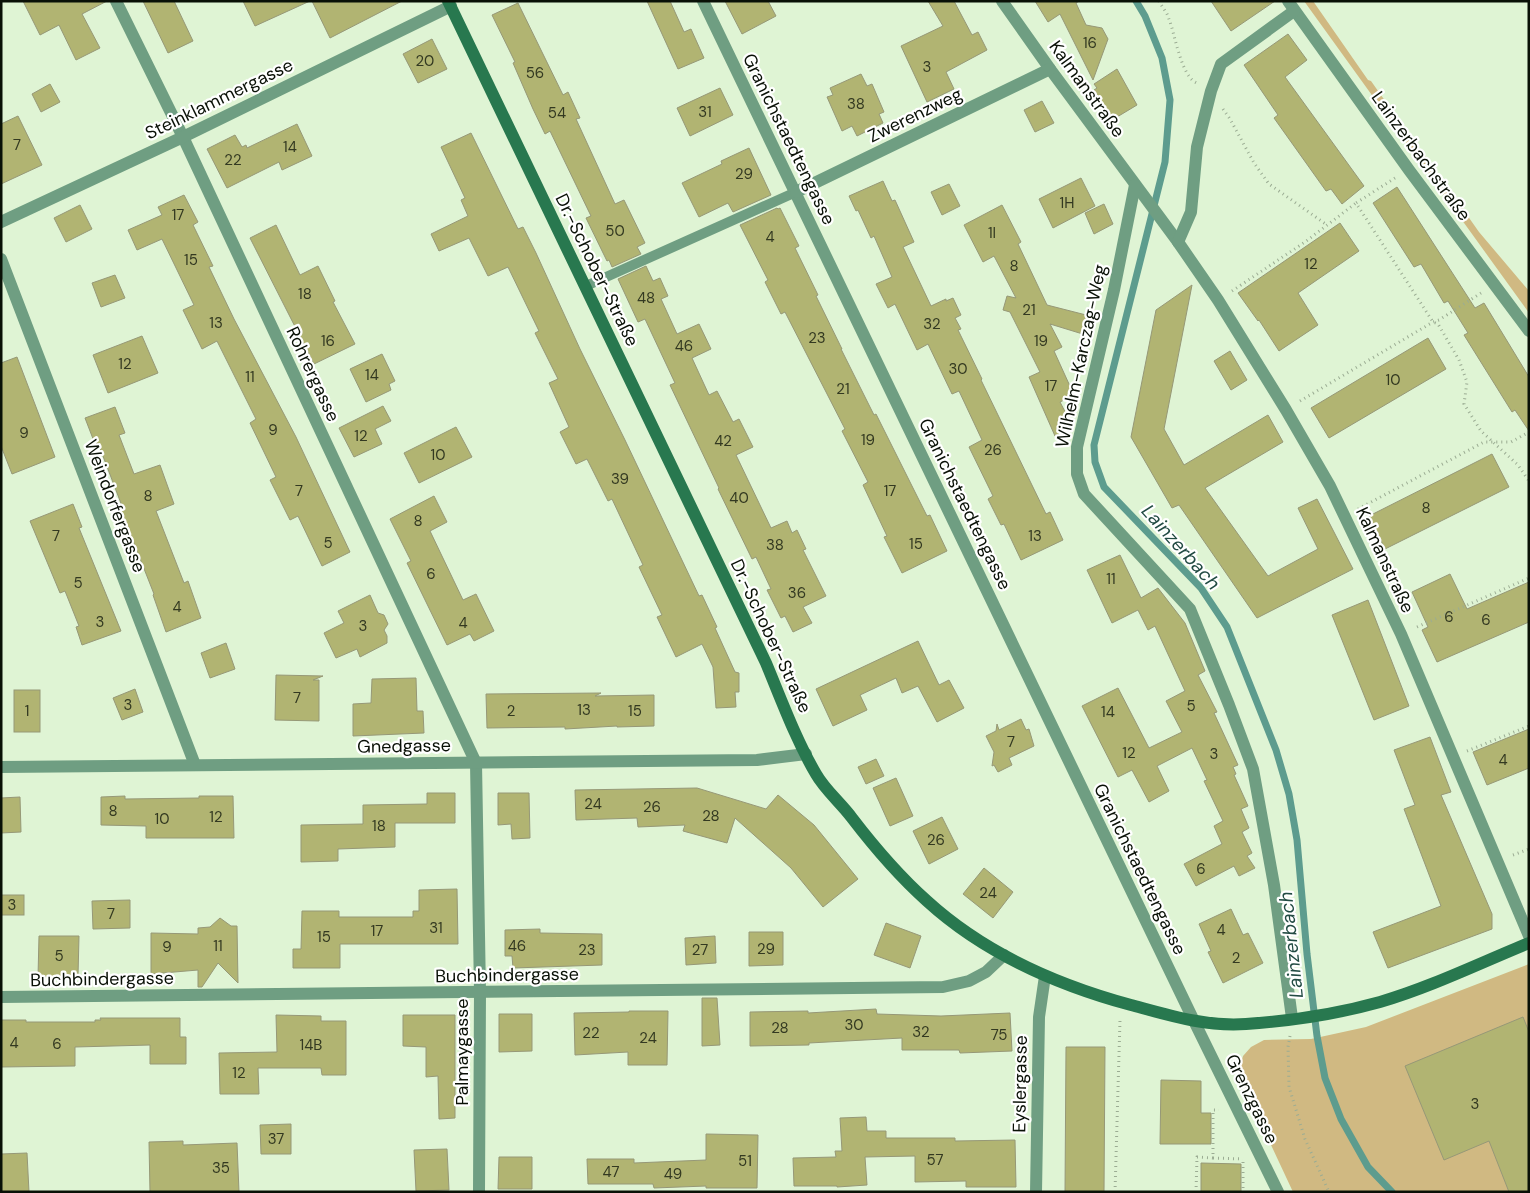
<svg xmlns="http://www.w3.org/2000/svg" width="1530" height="1193" font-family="'DM Sans',sans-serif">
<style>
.green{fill:#d0b982}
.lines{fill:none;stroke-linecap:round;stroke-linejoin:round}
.stream{stroke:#5d9c8e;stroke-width:7}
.building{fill:#b1b472;stroke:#969877}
.path{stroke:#9bac93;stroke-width:3;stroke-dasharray:1 4;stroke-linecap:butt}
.lane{stroke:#6f9e82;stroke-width:10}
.street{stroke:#6f9e82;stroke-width:12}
.secondary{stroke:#28784f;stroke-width:12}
.labels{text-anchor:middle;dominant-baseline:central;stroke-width:4.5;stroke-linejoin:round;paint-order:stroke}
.number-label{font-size:15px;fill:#333921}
.street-label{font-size:18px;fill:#091006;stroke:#fff}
.water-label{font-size:19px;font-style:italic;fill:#224b43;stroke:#fff}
</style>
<rect width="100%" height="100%" fill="#dff4d4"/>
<g class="green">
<polygon points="1304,1 1313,1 1368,80 1371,81 1388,105 1397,121 1429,161 1479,232 1529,291 1529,313"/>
<polygon points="1529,964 1529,1192 1293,1192 1238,1074 1243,1056 1251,1047 1264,1040 1311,1039 1366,1027"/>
</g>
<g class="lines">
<polyline class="stream" points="1136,1 1145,16 1162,58 1170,100 1165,162 1094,445 1095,462 1104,487 1201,588 1227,627 1276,750 1289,794 1297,840 1307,954 1317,1036 1325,1078 1341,1119 1368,1167 1392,1192"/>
</g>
<g class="building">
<polygon points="23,1 107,1 82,14 100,48 76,60 59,25 40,35"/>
<polygon points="143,1 174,1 193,41 168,53"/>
<polygon points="243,1 310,1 255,26"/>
<polygon points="312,1 402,1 330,38"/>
<polygon points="647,1 670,1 684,32 691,29 704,58 678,69"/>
<polygon points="725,1 768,1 776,16 742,34"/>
<polygon points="928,1 954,1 972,35 978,32 987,50 946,72 954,89 927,102 901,46 943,26"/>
<polygon points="1035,1 1079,1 1076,3 1086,25 1102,28 1108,39 1093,80 1060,14 1048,22"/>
<polygon points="1211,1 1275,1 1231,31"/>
<polygon points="518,3 563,95 568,92 580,118 576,119 615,204 624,200 645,243 637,247 641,254 612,267 609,260 607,261 586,218 591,216 550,131 545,134 533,109 513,63 515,62 492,15"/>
<polygon points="1288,34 1307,60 1285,77 1364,186 1342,204 1331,189 1326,191 1274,118 1278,115 1244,65"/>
<polygon points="432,39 447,69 418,83 403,54"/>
<polygon points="1117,69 1137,105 1112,120 1094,90 1097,88 1094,84"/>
<polygon points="861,74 867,86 872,84 884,112 879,114 883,123 857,136 852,126 842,131 827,97 833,95 830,88"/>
<polygon points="50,84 60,102 41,112 32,94"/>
<polygon points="720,88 733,115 690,136 677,108"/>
<polygon points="1042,101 1054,123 1035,132 1024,110"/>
<polygon points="18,116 42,165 1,184 1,124"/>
<polygon points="297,124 312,156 282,170 279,162 227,188 207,149 235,135 242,147 246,145 247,148"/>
<polygon points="471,133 518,229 523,227 536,253 580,349 625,440 699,596 702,595 717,627 715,628 735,672 739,673 739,692 735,692 736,707 716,708 713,667 702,644 676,657 657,617 662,615 639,567 643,565 612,499 608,501 587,459 576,464 560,432 569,427 549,383 558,379 535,333 539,331 508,267 488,276 469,238 439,251 431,234 468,216 461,200 465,198 441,147"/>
<polygon points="749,148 771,195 733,212 728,203 699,217 682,183 722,164 721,161"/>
<polygon points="1081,178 1095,206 1053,228 1039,199"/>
<polygon points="883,181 892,201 895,200 914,242 903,247 931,306 946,299 946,301 953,298 961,315 955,318 961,329 958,330 982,379 981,380 1046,514 1050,512 1063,540 1021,560 1004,524 1001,525 988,499 993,496 969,447 982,440 959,391 952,394 928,344 917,350 895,304 888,308 876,284 892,277 874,236 871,238 858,210 856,211 849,196"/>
<polygon points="949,184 960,206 942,215 931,192"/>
<polygon points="1397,187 1475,308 1484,303 1529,377 1529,431 1515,410 1512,412 1464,335 1468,333 1448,301 1444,303 1421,264 1414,267 1373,203"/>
<polygon points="184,195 198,222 193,225 213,266 209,267 234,319 296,437 350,552 322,566 298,516 290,520 270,480 276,477 250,423 256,419 217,341 202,349 183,310 194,305 162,239 137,250 128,230 162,215 158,207"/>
<polygon points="1104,204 1113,224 1094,234 1085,213"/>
<polygon points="80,205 92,229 66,242 54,218"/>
<polygon points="1002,205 1021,242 1018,244 1047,305 1090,316 1086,335 1050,324 1062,347 1054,351 1074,395 1060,402 1073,427 1055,436 1029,377 1040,372 1010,312 1003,310 1007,296 1016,298 994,256 983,262 964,225"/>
<polygon points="777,208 778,209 780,208 799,246 795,248 818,295 816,296 842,349 841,349 874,415 876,414 927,516 930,515 947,551 902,573 884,537 887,536 863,485 868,482 842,431 845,429 785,312 781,314 765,282 768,280 740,225"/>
<polygon points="1340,223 1359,251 1298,293 1318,325 1279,351 1259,320 1258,321 1238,293"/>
<polygon points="276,225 300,275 318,266 335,301 333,302 355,344 314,364 250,238"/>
<polygon points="646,266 653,281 660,278 668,296 661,299 677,334 699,324 711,349 692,358 709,395 717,391 733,422 739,419 753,447 736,455 771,528 787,521 792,533 797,530 806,549 803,550 826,596 803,607 812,623 793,632 785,616 781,618 767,590 771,589 756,557 752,559 718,489 719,488 670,385 675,383 645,319 638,322 618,279"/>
<polygon points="115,275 125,298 101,307 92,283"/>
<polygon points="1192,285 1164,429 1184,465 1268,415 1283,442 1205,488 1268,576 1318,549 1298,508 1317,499 1353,569 1257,618 1179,505 1172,508 1131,437 1156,310"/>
<polygon points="142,336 158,373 108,393 93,355"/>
<polygon points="1428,338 1446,369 1329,438 1311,408"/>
<polygon points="1230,351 1247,380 1231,390 1214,361"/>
<polygon points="382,354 395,381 389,384 391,390 366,402 350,369"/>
<polygon points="17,357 55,457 12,474 1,446 1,363"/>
<polygon points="383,406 391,421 375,429 382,444 354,457 339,428"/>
<polygon points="115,407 125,433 119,435 134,474 160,465 174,504 156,511 184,583 188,581 201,618 166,632 153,595 154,594 126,523 125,524 119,510 122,506 98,443 95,444 85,418"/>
<polygon points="456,427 472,457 419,483 404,453"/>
<polygon points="1492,454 1509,487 1385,549 1369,516"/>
<polygon points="434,496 447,522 430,531 463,600 476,594 494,631 474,641 470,634 447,645 407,563 411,561 390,519"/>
<polygon points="73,504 82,527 79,528 121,631 82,645 76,627 79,626 65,591 60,593 30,521"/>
<polygon points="1120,555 1141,598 1158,588 1185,623 1205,671 1198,675 1217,712 1214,713 1238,765 1233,767 1236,774 1234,775 1248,806 1241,809 1249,828 1242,832 1252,853 1247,856 1255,868 1239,876 1234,866 1196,886 1184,864 1222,844 1214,826 1223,821 1204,781 1207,780 1192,748 1157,766 1169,791 1149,802 1132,770 1118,777 1082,706 1118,688 1149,748 1182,732 1166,701 1185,691 1155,626 1148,630 1138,610 1112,623 1087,570"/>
<polygon points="1450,574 1467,609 1529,582 1529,622 1437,662 1422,630 1428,627 1412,592"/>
<polygon points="370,595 378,613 384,615 388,624 384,630 387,636 387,643 360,657 357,649 336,658 324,633 344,623 338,611"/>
<polygon points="1368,600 1409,706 1374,720 1332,615"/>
<polygon points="918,641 939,685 949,680 964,708 937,722 918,686 902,693 896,678 860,695 867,710 833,726 816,689"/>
<polygon points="226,643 235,669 210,678 201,653"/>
<polygon points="276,675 323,676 313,680 319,680 319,721 275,720"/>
<polygon points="416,678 417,711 423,711 424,733 353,736 353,704 371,703 372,679"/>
<polygon points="135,689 143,712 122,720 113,698"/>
<rect x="14" y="690" width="26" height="42"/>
<polygon points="601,693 595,696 654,695 654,726 617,727 617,726 565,729 565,727 487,728 486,694"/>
<polygon points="1021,719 1026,730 1029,729 1034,746 1009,758 1012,765 998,772 994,765 992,766 994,752 986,736 996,731 997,724 999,730"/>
<polygon points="1529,729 1529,768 1487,785 1473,752"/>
<polygon points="1430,737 1451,792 1441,795 1492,914 1492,929 1388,968 1373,932 1441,906 1404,809 1415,805 1394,750"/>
<polygon points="876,759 884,776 866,784 858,767"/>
<polygon points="896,778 913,816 890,826 873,788"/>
<polygon points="697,788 766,809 778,795 814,825 858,879 823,907 791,868 735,818 727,843 683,831 685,825 638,827 637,818 576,820 575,790"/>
<polygon points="427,793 455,793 455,823 395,823 395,847 338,849 338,861 301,862 301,825 363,824 363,805 427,804"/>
<polygon points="498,793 529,793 530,838 512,839 511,824 498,825"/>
<polygon points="125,796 125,799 199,798 199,796 233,796 234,838 146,838 146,826 101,825 101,797"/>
<polygon points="20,797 21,832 1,833 1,798"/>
<polygon points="942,817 958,849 929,864 913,831"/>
<polygon points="984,868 1013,892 993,918 963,894"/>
<polygon points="457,889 458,944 340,944 340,968 293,968 293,949 301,949 302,911 339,911 339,917 413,917 413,911 419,911 419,890"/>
<rect x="1" y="895" width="23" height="20"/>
<polygon points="130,900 130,928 93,929 92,901"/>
<polygon points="1231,909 1243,935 1248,933 1263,963 1223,983 1208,952 1211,951 1199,924"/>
<polygon points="220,918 231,926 237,926 238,983 218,963 202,987 198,987 198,970 151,974 151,933 198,934 198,928 210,927"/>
<polygon points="886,923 921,936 910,968 874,955"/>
<polygon points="540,929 540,933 602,934 602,965 513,968 512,956 505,956 505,930"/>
<polygon points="749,932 783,932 783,965 749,966"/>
<polygon points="39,936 79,936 78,976 38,977"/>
<polygon points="715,936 716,963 686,965 685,938"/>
<polygon points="702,998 717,998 720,1045 702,1046"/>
<polygon points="876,1009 877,1014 941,1016 1010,1013 1012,1051 960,1053 959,1050 902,1050 902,1038 809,1043 809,1045 750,1046 750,1012 808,1011 808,1013"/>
<polygon points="629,1011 668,1011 667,1065 628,1065 628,1052 575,1055 574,1013 629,1012"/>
<polygon points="499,1014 532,1014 532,1051 499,1052"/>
<polygon points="276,1015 321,1016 321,1021 346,1021 346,1075 322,1075 321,1068 258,1068 259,1094 220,1094 219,1053 277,1052"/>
<polygon points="403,1015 455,1015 455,1118 439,1119 438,1076 426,1077 426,1047 403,1046"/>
<polygon points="1523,1017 1529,1032 1529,1192 1509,1192 1489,1141 1444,1160 1405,1066"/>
<polygon points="100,1018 180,1018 180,1037 186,1037 186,1064 150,1064 150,1045 75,1047 75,1066 1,1067 1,1020 26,1020 26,1022 95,1022 95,1020 101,1020"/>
<polygon points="1066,1047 1105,1047 1104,1192 1065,1192"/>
<polygon points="1161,1080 1201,1081 1201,1113 1211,1113 1211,1144 1160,1144"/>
<polygon points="866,1117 867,1131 886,1131 886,1138 955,1138 955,1141 1015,1140 1016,1187 966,1187 966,1181 915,1182 915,1156 865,1157 867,1185 837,1187 837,1186 794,1186 793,1158 836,1157 835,1151 842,1151 840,1118"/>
<polygon points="291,1124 291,1154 261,1154 260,1125"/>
<polygon points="706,1134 758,1135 757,1188 706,1188 706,1186 654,1188 653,1184 588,1184 587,1159 634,1159 634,1163 706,1160"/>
<polygon points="183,1141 183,1145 237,1143 239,1192 150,1192 149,1142"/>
<polygon points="447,1149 449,1190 416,1191 414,1150"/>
<polygon points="27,1153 29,1192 1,1192 1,1154"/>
<polygon points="499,1157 532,1157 532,1189 498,1189"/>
<polygon points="1201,1163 1241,1164 1241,1192 1201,1192"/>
</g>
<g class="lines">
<g class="path">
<path d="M1159,1C1162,7 1167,12 1169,19C1175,34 1181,77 1197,83"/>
<polyline points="1223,109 1230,119 1254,163 1269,184 1327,225"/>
<polyline points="1395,178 1356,203 1433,322 1438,324 1459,360 1467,382 1464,404 1481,431 1518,465 1529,481"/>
<polyline points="1232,291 1305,242 1356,203"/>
<polyline points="1300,401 1433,322 1439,320 1481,293"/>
<polyline points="1358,509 1484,442 1511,442 1529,432"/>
<polyline points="1417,627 1529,578"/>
<polyline points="1467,751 1529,726"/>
<polyline points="1513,855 1529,849"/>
<polyline points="1290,1036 1288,1047 1289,1087 1305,1139 1329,1192"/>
<polyline points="1213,1158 1243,1159"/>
<polyline points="1243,1162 1243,1192"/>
<polyline points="1115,1192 1120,1020"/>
<polyline points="1196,1192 1197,1157 1213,1158 1213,1110 1219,1110"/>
</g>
<polyline class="lane" points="586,286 796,192"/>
<g class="street">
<polyline points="116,1 183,137 476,763 480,992 479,1192"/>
<polyline points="703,1 1194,1021 1278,1192"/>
<polyline points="1002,1 1050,69 1178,242 1218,300 1286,410 1330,486 1401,634 1529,936"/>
<polyline points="1288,1 1409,170 1529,331"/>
<polyline points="1135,185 1114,290 1077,447 1077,474 1084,494 1190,609 1229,705 1253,769 1274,885 1292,1018"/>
<polyline points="796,192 1050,69"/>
<polyline points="1,222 183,137 451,6"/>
<polyline points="1178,242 1191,212 1197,147 1211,91 1221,64 1294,11"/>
<polyline points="1,259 195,765"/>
<polyline points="1,767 757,760 806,754"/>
<polyline points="1,997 943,987 969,981 986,972 1004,955"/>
<polyline points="1036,1192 1039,1017 1045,976"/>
</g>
<path class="secondary" d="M448,1L766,663C781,699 796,740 816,774C825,790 841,803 852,818C875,848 899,876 927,901C984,953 1057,985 1131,1005C1168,1015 1206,1027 1246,1024C1290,1021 1337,1014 1380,1002C1431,987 1480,963 1529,943"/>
</g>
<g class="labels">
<g class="number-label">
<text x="1090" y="43">16</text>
<text x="425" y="61">20</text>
<text x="927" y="67">3</text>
<text x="535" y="73">56</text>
<text x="856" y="104">38</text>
<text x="705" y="112">31</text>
<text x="557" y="113">54</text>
<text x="17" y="145">7</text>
<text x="290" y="147">14</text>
<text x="233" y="160">22</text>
<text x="744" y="174">29</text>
<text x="1067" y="203">1H</text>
<text x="178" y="215">17</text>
<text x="615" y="231">50</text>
<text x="992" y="233">1I</text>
<text x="770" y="237">4</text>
<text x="191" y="260">15</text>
<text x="1311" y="264">12</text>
<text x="1014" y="266">8</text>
<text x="305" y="294">18</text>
<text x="646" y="298">48</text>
<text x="1029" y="310">21</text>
<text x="216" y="323">13</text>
<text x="932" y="324">32</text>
<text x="817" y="338">23</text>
<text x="328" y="341">16</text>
<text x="1041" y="341">19</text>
<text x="684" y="346">46</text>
<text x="125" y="364">12</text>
<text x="958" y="369">30</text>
<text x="372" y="375">14</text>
<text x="250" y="377">11</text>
<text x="1393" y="380">10</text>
<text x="1051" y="386">17</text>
<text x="843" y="389">21</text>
<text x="273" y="430">9</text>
<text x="24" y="433">9</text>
<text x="361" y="436">12</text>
<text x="868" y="440">19</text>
<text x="723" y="441">42</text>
<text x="993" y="450">26</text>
<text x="438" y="455">10</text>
<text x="620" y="479">39</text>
<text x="299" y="491">7</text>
<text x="890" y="491">17</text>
<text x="148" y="496">8</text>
<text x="739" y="498">40</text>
<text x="1426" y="508">8</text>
<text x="418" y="521">8</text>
<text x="56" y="536">7</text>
<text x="1035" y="536">13</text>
<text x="328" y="543">5</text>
<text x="916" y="544">15</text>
<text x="775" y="545">38</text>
<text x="431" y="574">6</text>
<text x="1111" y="579">11</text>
<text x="78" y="583">5</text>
<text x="797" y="593">36</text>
<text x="177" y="607">4</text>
<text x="1449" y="617">6</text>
<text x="1486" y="620">6</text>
<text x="100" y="622">3</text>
<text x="463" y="623">4</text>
<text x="363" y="626">3</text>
<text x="297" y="698">7</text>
<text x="128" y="705">3</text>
<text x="1191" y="706">5</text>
<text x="584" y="710">13</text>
<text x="27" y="711">1</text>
<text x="511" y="711">2</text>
<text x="635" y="711">15</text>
<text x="1108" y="712">14</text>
<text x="1011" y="742">7</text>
<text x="1129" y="753">12</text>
<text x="1214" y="754">3</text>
<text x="1503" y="760">4</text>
<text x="593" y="804">24</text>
<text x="652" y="807">26</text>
<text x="113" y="811">8</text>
<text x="711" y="816">28</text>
<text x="216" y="817">12</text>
<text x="162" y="819">10</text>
<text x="379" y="826">18</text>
<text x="936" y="840">26</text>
<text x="1201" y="869">6</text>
<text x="988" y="893">24</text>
<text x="12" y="905">3</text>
<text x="111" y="914">7</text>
<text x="436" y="928">31</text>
<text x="1221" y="930">4</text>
<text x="377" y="931">17</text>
<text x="324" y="937">15</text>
<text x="218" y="946">11</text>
<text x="517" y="946">46</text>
<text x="167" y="947">9</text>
<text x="766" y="949">29</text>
<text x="587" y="950">23</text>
<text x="700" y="950">27</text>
<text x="59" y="956">5</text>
<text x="1236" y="958">2</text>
<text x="854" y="1025">30</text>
<text x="780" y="1028">28</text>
<text x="921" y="1032">32</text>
<text x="591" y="1033">22</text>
<text x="999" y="1035">75</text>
<text x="648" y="1038">24</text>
<text x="14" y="1043">4</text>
<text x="57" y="1044">6</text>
<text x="311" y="1045">14B</text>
<text x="239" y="1073">12</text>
<text x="1475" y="1104">3</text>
<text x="276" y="1139">37</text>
<text x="935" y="1160">57</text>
<text x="745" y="1161">51</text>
<text x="221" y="1168">35</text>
<text x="611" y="1172">47</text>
<text x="673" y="1174">49</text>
</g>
<g class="street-label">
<text transform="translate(1087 89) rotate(54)">Kalmanstraße</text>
<text transform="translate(219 99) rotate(-26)">Steinklammergasse</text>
<text transform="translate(915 115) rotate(-26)">Zwerenzweg</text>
<text transform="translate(789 139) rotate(64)">Granichstaedtengasse</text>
<text transform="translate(1421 156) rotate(54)">Lainzerbachstraße</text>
<text transform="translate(597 270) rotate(64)">Dr.-Schober-Straße</text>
<text transform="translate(1081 356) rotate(-78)">Wilhelm-Karczag-Weg</text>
<text transform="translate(313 374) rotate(65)">Rohrergasse</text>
<text transform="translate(965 504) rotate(64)">Granichstaedtengasse</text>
<text transform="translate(115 506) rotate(69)">Weindorfergasse</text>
<text transform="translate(1385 560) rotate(65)">Kalmanstraße</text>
<text transform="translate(771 636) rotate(65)">Dr.-Schober-Straße</text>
<text transform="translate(404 746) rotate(-1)">Gnedgasse</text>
<text transform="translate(1140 869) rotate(64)">Granichstaedtengasse</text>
<text transform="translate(507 975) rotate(-1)">Buchbindergasse</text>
<text transform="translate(102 979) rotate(-1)">Buchbindergasse</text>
<text transform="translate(462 1052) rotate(-90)">Palmaygasse</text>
<text transform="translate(1020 1084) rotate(-89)">Eyslergasse</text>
<text transform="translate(1252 1099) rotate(64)">Grenzgasse</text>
</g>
<g class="water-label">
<text transform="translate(1181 547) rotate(48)">Lainzerbach</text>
<text transform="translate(1291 945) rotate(-96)">Lainzerbach</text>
</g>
</g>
<rect width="1530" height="1193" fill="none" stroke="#091006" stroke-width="5"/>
</svg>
